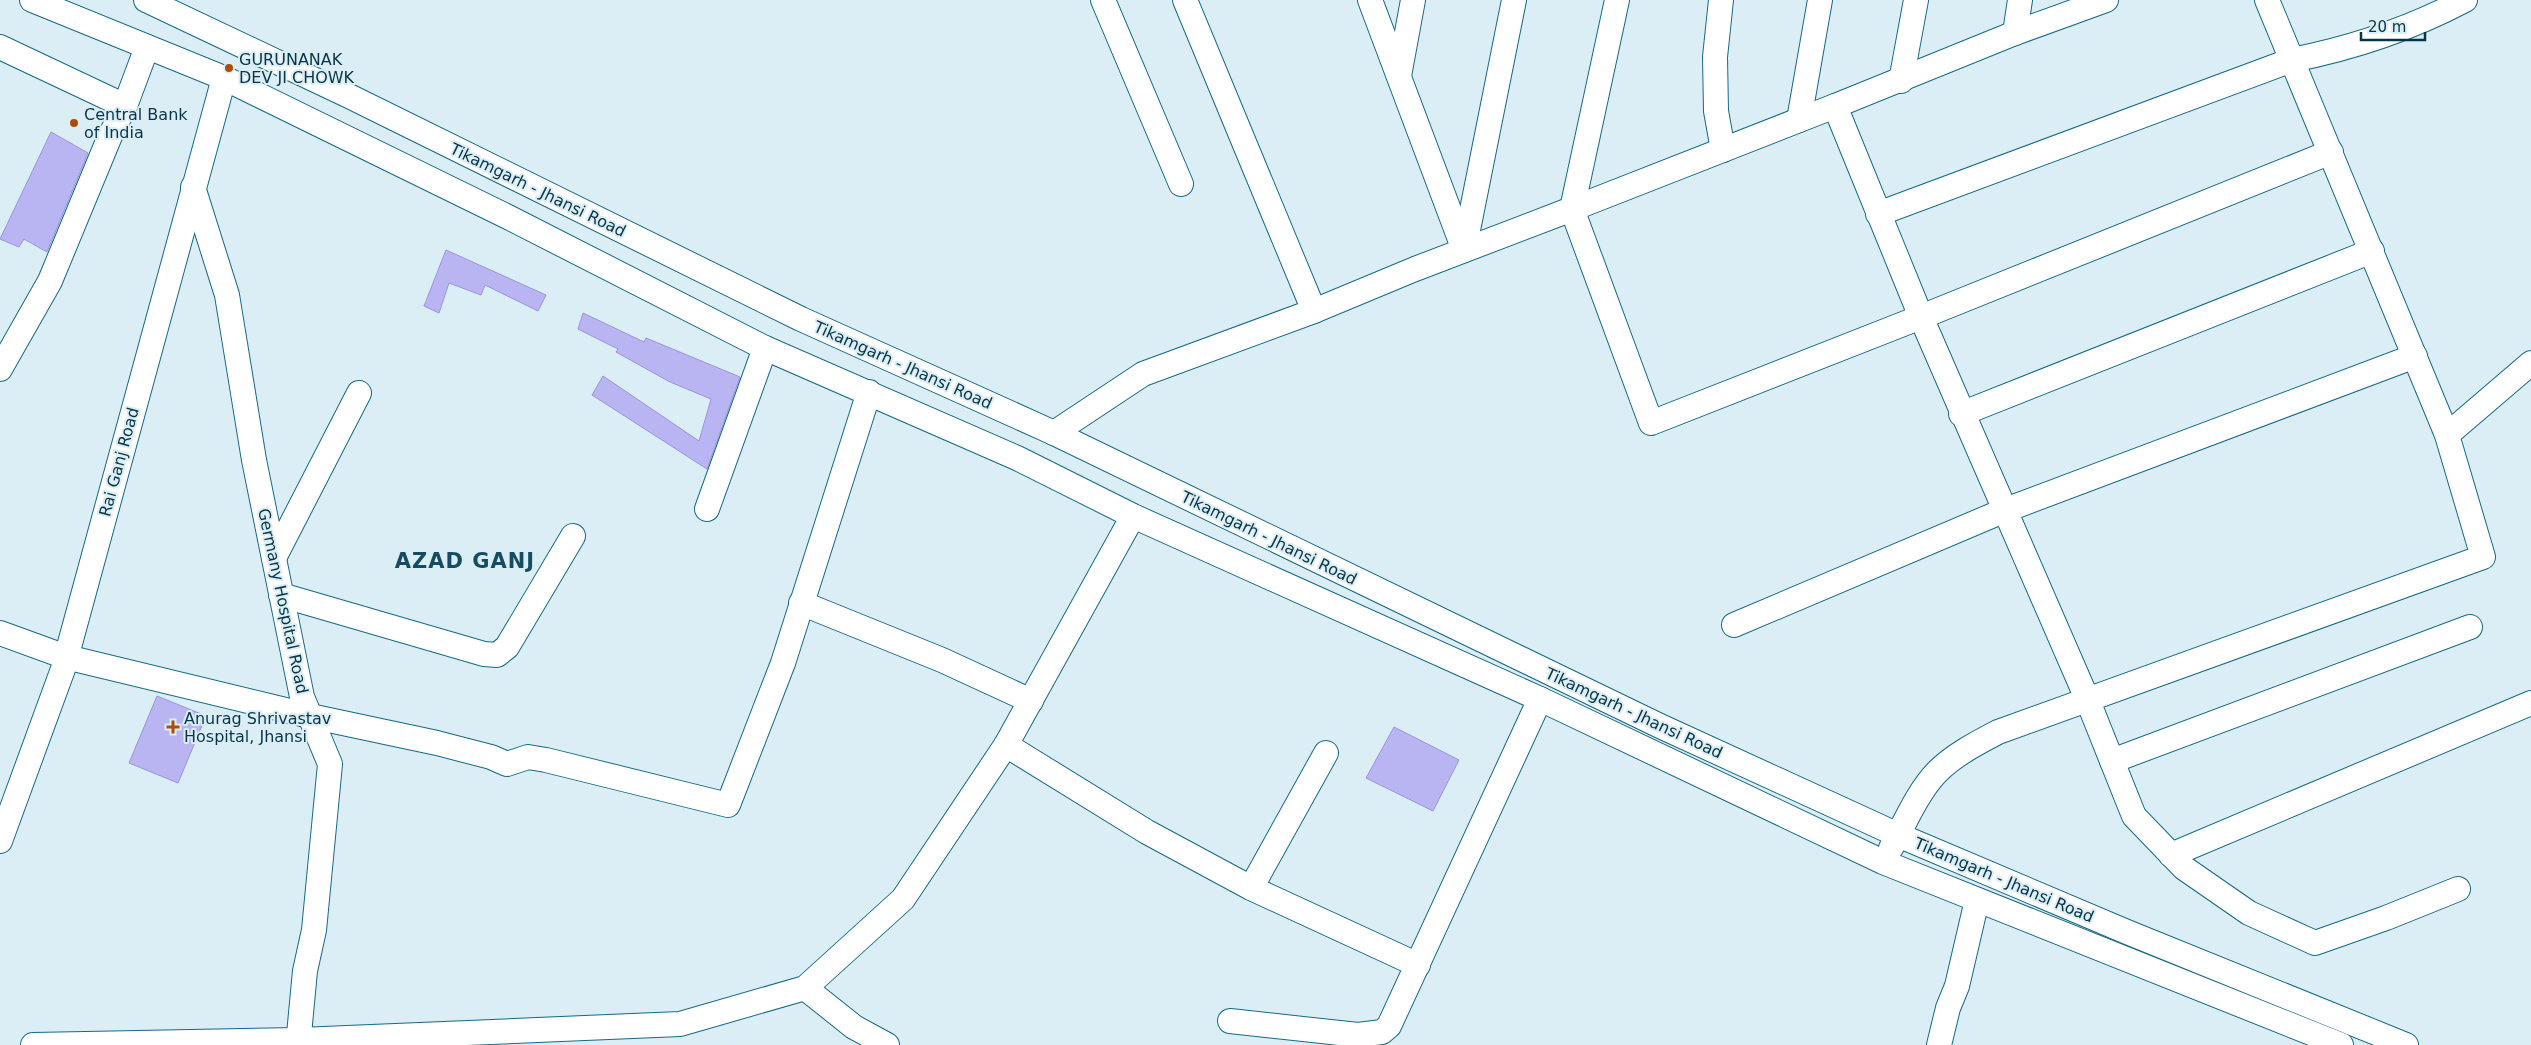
<svg xmlns="http://www.w3.org/2000/svg" width="2531" height="1045" font-family="'DejaVu Sans',sans-serif">
<style>
.building{fill:#b9b5f3;stroke:#9b94e0}
.lines{fill:none;stroke-linecap:round;stroke-linejoin:round}
.minor-casing{stroke:#166987;stroke-width:26}
.minor{stroke:#fff;stroke-width:24}
.poi-dot{fill:#ad4c05;stroke:#dbedf5;stroke-width:2}
.labels{text-anchor:middle;dominant-baseline:central;stroke-width:4;stroke-linejoin:round;paint-order:stroke}
.poi-label{font-size:16px;fill:#093647;stroke:#dbedf5;text-anchor:start}
.street-label{font-size:16px;fill:#093647;stroke:#dbedf5}
.district-label{font-size:21px;font-weight:bold;letter-spacing:1px;fill:#154c61;stroke:#dbedf5}
</style>
<rect width="100%" height="100%" fill="#dbedf5"/>
<g class="building">
<polygon points="51,132 88,153 47,252 24,239 19,247 0,239"/>
<polygon points="446,250 546,295 538,311 485,285 481,295 449,283 439,313 424,306"/>
<polygon points="583,313 644,342 646,338 740,377 707,469 592,395 603,376 699,441 711,399 670,382 616,352 618,349 578,329"/>
<polygon points="157,696 206,716 178,783 129,763"/>
<polygon points="1394,727 1459,760 1433,811 1366,778"/>
</g>
<g class="lines">
<g class="minor-casing">
<g id="minor">
<polyline points="32,0 224,78 508,217 765,348 1017,458 1133,516 1540,699 1883,862 2341,1045"/>
<polyline points="146,0 349,96 801,319 1054,433 1660,726 1898,835 2127,932 2406,1045"/>
<polyline points="1103,0 1181,184"/>
<polyline points="1185,0 1314,311"/>
<polyline points="1370,0 1464,250"/>
<polyline points="1721,0 1715,57 1716,111 1723,150"/>
<polyline points="2015,33 2020,0"/>
<polyline points="0,47 125,106 110,136 50,281 0,369"/>
<polyline points="1399,76 1413,0"/>
<polyline points="1901,81 1916,0"/>
<polyline points="125,106 147,47"/>
<polyline points="1835,106 2015,33 2106,0"/>
<polyline points="1799,120 1820,0"/>
<polyline points="2331,152 1921,317 2088,701 2134,816 2184,868 2249,913 2315,943 2386,918 2458,889"/>
<polyline points="193,187 227,295 254,460 302,697 330,764 314,930 305,971 298,1045"/>
<polyline points="1572,209 1617,0"/>
<path d="M1878,214L2292,60C2353,48 2410,29 2465,0"/>
<polyline points="1464,250 1514,0"/>
<polyline points="1961,414 2372,251"/>
<polyline points="1054,433 1143,374 1314,311 1415,269 1572,209 1651,423 1921,317 1835,106 1572,209"/>
<polyline points="2447,435 2531,363"/>
<polyline points="707,509 765,348"/>
<polyline points="274,558 359,393"/>
<polyline points="281,595 484,654 497,655 507,647 573,536"/>
<polyline points="801,603 942,660 1031,701"/>
<polyline points="1734,625 2003,511 2415,356"/>
<polyline points="0,633 66,657 310,716 437,743 491,757 507,764 528,757 546,760 728,805 783,663 869,392"/>
<polyline points="1006,745 1147,832 1251,888 1418,965"/>
<polyline points="2112,761 2470,627"/>
<polyline points="0,841 63,669 224,78"/>
<path d="M1891,848C1905,823 1917,793 1937,772C1954,755 1977,743 1998,732L2483,557L2447,435L2267,0"/>
<polyline points="2171,855 2531,703"/>
<polyline points="1251,888 1326,753"/>
<polyline points="805,988 854,1027 887,1045"/>
<polyline points="1230,1021 1358,1035 1382,1032 1389,1026 1540,699"/>
<polyline points="33,1045 299,1040 680,1024 805,988 903,899 1006,745 1133,516"/>
<polyline points="1939,1045 1948,1008 1957,986 1977,900"/>
</g>
</g>
<use href="#minor" class="minor"/>
</g>
<g class="poi-dot">
<circle cx="229" cy="68" r="5"/>
<circle cx="74" cy="123" r="5"/>
<path d="M170.5 719.5h5v5h5v5h-5v5h-5v-5h-5v-5h5z"/>
</g>
<g class="labels">
<g class="poi-label">
<text x="239" y="59">GURUNANAK<tspan x="239" dy="18">DEV JI CHOWK</tspan></text>
<text x="84" y="114">Central Bank<tspan x="84" dy="18">of India</tspan></text>
<text x="184" y="718">Anurag Shrivastav<tspan x="184" dy="18">Hospital, Jhansi</tspan></text>
</g>
<g class="street-label">
<text transform="translate(538 190) rotate(26)">Tikamgarh - Jhansi Road</text>
<text transform="translate(903 365) rotate(24)">Tikamgarh - Jhansi Road</text>
<text transform="translate(119 462) rotate(-75)">Rai Ganj Road</text>
<text transform="translate(1269 538) rotate(26)">Tikamgarh - Jhansi Road</text>
<text transform="translate(283 601) rotate(78)">Germany Hospital Road</text>
<text transform="translate(1634 713) rotate(25)">Tikamgarh - Jhansi Road</text>
<text transform="translate(2004 880) rotate(23)">Tikamgarh - Jhansi Road</text>
</g>
<g class="district-label">
<text x="465" y="561">AZAD GANJ</text>
</g>
</g>
<path d="M2361 32v8h64v-8" fill="none" stroke="#093647" stroke-width="2.5"/>
<text x="2368" y="32" font-size="15" fill="#093647" stroke="#dbedf5" stroke-width="4" paint-order="stroke">20 m</text>
</svg>
